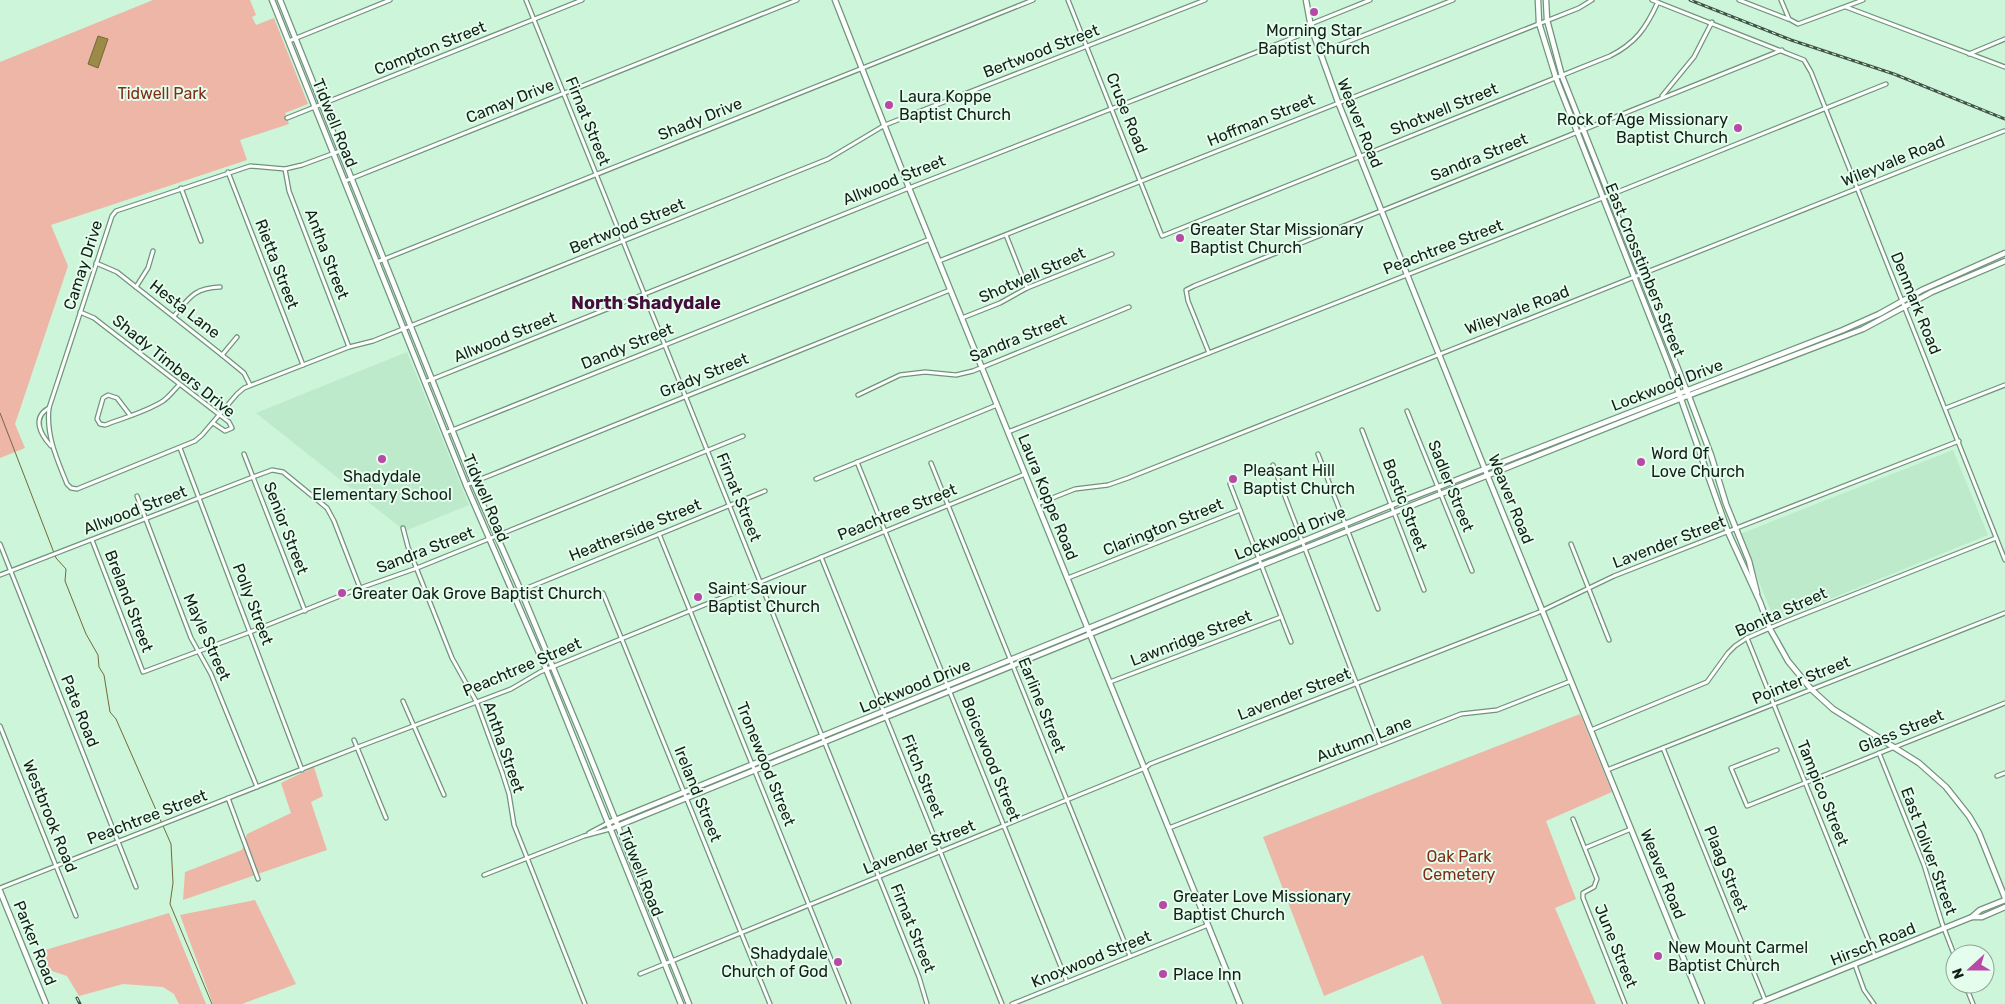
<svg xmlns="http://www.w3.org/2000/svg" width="2005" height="1004" font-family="Rubik,sans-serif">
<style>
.built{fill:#bceaca}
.green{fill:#edb6a7}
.water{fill:#9c8a47;stroke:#736a39}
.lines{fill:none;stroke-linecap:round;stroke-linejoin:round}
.stream{stroke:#736a39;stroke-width:1}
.street-casing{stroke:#6f947b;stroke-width:5.5}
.secondary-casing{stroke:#6f947b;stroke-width:7}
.street{stroke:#fff;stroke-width:3}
.secondary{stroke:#fff;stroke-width:4.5}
.rail-casing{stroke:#3f5346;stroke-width:3}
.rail{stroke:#e5fded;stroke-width:1;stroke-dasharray:4;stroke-linecap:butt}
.poi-dot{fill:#b949a6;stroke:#e5fded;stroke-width:2}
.labels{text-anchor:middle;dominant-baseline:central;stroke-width:4;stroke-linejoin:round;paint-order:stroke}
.poi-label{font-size:16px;fill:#122017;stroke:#e5fded;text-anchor:start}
.street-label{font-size:16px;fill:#122017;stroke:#e5fded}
.park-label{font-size:16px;fill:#802c17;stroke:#e5fded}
.neighbourhood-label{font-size:18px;font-weight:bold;fill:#440f3c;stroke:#e5fded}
</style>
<rect width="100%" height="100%" fill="#cdf5d9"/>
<g class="built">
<polygon points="407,352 469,505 405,531 256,413"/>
<polygon points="1953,450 1988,535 1778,620 1774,619 1740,534"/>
</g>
<g class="green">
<polygon points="153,0 250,0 256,15 252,17 256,25 274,18 308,104 285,113 289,124 240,140 247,160 51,225 68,266 15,424 25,448 0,458 0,62"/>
<polygon points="1580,714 1612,792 1546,821 1576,899 1555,908 1596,1004 1442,1004 1423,955 1324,996 1263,837"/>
<polygon points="314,767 323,796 311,802 327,850 183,900 185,872 242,850 247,834 291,813 281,783"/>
<polygon points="255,900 296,984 242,1004 213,1004 180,915"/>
<polygon points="169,913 206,1004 179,1004 174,994 163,987 123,984 79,996 67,976 37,966 42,951"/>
</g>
<polygon class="water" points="98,36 108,39 98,68 88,64"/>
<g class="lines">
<polyline class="stream" points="0,413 56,558 66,569 65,581 86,634 98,655 99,667 104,675 110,712 116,719 171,844 173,883 170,904 212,1004"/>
<g class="street-casing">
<g id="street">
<polyline points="526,0 919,977 927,1004"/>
<path d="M1068,0L1162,236L1610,56C1636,43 1646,28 1658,2"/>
<polyline points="1652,0 1804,60 1811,72 2005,560"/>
<polyline points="1739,0 1788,19"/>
<polyline points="1781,0 1789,19 1798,24 1863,0"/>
<polyline points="1846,7 2005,67"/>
<polyline points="289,41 390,0"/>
<polyline points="1319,53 1453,0"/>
<polyline points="1969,54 2005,39"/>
<polyline points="1662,96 1694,57 1712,22"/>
<polyline points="287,118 582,0"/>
<path d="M340,151L302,165L285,169L250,166L116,211L112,216L49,408C46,436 57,459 67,484L71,488L77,489L195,441L202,435L237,394L244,388L349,347L373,341L828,159L885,125L1205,0"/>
<polyline points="285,169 289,191 349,347"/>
<polyline points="228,172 303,365"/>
<polyline points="345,181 797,0"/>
<polyline points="181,188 201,241"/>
<polyline points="1006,235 1027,288"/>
<polyline points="939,261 1579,8 1592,0"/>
<polyline points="377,262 1033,0"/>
<polyline points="96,263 117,272 222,355 244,373 250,385"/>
<polyline points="136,287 148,268 153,251"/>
<polyline points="80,312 94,318 103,325 229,422 232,428 225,431 213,423"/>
<path d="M174,316C190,297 194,288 220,287"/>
<polyline points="962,318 1000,303 1027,288 1112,254"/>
<polyline points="1209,353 1188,301 1186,290 1194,286 1782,50"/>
<polyline points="222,355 237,337"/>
<polyline points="425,382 909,188 1308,32 1313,23 1370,0"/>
<polyline points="858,395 900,375 925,372 956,375 973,371 1129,307"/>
<path d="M49,408C31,418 41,435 51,446"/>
<polyline points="1946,408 2005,385"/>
<polyline points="1407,411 1472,571"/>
<path d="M130,415L117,398L108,395L103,398L97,419L100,424L105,425C123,418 146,412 163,401C169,397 174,390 179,385"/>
<polyline points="1362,430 1424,590"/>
<polyline points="1008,432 1615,193 1886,84"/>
<polyline points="445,433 930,239"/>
<polyline points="180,448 302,770"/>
<polyline points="244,454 305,611"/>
<polyline points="1318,454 1378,609"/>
<polyline points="857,462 1067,982"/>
<polyline points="931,463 1130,956"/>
<polyline points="1273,465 1380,745"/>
<polyline points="816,479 997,405"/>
<polyline points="1230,484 1291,642"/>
<polyline points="466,485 950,290"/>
<polyline points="137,496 191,638 211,674 257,787"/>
<polyline points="1037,504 1075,489 1108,485 1128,478 1934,158 2004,131"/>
<polyline points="403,528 408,547 452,658 476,701 502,772 509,794 514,825 585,1004"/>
<polyline points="659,534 849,1004"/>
<polyline points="92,540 143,672 250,632 360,588 417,568 743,436"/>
<polyline points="0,544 136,887"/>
<polyline points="1571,544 1609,640"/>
<polyline points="821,557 1002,1004"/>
<polyline points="0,575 253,477 272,470 283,472 327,508 334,521 360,588"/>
<polyline points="1068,578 1240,510"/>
<polyline points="515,593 765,491"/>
<polyline points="603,593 770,1004"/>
<polyline points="1747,638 1875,956"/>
<polyline points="1110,682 1281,617"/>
<polyline points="403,701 444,795"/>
<polyline points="0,726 76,916"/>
<polyline points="1591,730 1707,682 1728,653 1735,646 1747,638 1784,622 1996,538"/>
<polyline points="354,740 386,818"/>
<polyline points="1663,748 1765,1000"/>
<polyline points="1777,750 1731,768 1747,806 2005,703"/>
<polyline points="1879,753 1924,865 1942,923 1955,957"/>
<polyline points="1607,770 2005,613"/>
<polyline points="1997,776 2005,773"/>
<polyline points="228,798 258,879"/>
<polyline points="1573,819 1597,879 1594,887 1583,893 1583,898 1625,1004"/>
<polyline points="1169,828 1461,714 1497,710 1571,681"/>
<polyline points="589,833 608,823"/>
<polyline points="1585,848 1631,829"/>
<polyline points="484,875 584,836 610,829"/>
<polyline points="0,888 358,747 511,689 540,672 1025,474"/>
<polyline points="1855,965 1864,990 1874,1004"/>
<polyline points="640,974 1145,768 1150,764 1537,613 1614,576 1959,441"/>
<polyline points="1965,984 1973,1004"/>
<polyline points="1012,1004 1208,925"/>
</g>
</g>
<g class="secondary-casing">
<g id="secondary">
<polyline points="272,0 466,485 546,669 681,1004"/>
<polyline points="280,0 473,482 521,591 587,749 689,1004"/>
<polyline points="835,0 909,188 1240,1004"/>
<polyline points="1306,0 1311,27 1338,102 1488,477 1702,1004"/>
<polyline points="1538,0 1539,23 1556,78 1670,368 1728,532 1760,602 1770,629 1788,661 1811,689 1833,709 1919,763 1946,787 1969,816 1979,833 2005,898"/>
<polyline points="1546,0 1547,20 1562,76 1690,399 1711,455 1726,504 1749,561 1757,593"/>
<polyline points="608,823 1392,505 1843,330 1879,314 1922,290 2005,253"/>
<polyline points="610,829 1179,598 1682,398 1863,329 1932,292 2005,261"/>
<polyline points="0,891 46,1004"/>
<polyline points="1972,917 1982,917 2005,907"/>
<polyline points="1756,1004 1972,917 1980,910 2005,900"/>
</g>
</g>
<use href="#street" class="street"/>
<use href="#secondary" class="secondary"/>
<g class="rail-casing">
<g id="rail">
<polyline points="1690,0 1791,40 1894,74 2005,119"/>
<polyline points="77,998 80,1004"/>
</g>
</g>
<use href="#rail" class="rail"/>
</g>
<g class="poi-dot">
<circle cx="1314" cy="12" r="5"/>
<circle cx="889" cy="105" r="5"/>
<circle cx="1738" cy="128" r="5"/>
<circle cx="1180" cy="238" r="5"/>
<circle cx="382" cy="459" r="5"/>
<circle cx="1641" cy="462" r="5"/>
<circle cx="1233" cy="479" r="5"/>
<circle cx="342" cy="593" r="5"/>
<circle cx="698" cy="597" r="5"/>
<circle cx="1163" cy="905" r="5"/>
<circle cx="1658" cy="956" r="5"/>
<circle cx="838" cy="962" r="5"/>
<circle cx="1163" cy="974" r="5"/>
</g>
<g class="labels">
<g class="poi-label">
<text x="1314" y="30" text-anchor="middle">Morning Star<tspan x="1314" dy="18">Baptist Church</tspan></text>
<text x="899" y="96">Laura Koppe<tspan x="899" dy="18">Baptist Church</tspan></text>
<text x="1728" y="119" text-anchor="end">Rock of Age Missionary<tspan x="1728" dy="18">Baptist Church</tspan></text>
<text x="1190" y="229">Greater Star Missionary<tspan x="1190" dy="18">Baptist Church</tspan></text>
<text x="1651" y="453">Word Of<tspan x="1651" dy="18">Love Church</tspan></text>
<text x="1243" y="470">Pleasant Hill<tspan x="1243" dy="18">Baptist Church</tspan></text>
<text x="382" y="476" text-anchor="middle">Shadydale<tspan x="382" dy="18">Elementary School</tspan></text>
<text x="708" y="588">Saint Saviour<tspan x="708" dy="18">Baptist Church</tspan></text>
<text x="352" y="593">Greater Oak Grove Baptist Church</text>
<text x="1173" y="896">Greater Love Missionary<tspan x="1173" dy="18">Baptist Church</tspan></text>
<text x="1668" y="947">New Mount Carmel<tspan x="1668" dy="18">Baptist Church</tspan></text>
<text x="828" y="953" text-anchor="end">Shadydale<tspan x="828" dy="18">Church of God</tspan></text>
<text x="1173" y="974">Place Inn</text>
</g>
<g class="street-label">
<text transform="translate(430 48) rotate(-22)">Compton Street</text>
<text transform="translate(1041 51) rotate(-21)">Bertwood Street</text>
<text transform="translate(510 101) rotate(-22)">Camay Drive</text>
<text transform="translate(1444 109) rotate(-22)">Shotwell Street</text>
<text transform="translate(1127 113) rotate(68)">Cruse Road</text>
<text transform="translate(700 119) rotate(-22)">Shady Drive</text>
<text transform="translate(1261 120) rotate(-22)">Hoffman Street</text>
<text transform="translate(588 121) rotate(68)">Firnat Street</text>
<text transform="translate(335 123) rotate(68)">Tidwell Road</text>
<text transform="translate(1360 123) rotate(68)">Weaver Road</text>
<text transform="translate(1479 157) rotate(-22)">Sandra Street</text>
<text transform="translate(1893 161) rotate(-22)">Wileyvale Road</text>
<text transform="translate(894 180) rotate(-22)">Allwood Street</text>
<text transform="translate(627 226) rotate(-22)">Bertwood Street</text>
<text transform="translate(1443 247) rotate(-21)">Peachtree Street</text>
<text transform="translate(327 254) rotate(69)">Antha Street</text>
<text transform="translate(277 264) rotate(69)">Rietta Street</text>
<text transform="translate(83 265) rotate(-72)">Camay Drive</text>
<text transform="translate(1645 270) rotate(68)">East Crosstimbers Street</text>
<text transform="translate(1032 275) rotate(-24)">Shotwell Street</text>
<text transform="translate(1916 303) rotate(68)">Denmark Road</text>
<text transform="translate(185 309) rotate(38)">Hesta Lane</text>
<text transform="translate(1517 310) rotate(-21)">Wileyvale Road</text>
<text transform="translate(505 337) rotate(-22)">Allwood Street</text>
<text transform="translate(1018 338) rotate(-22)">Sandra Street</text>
<text transform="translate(627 346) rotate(-22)">Dandy Street</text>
<text transform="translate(174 366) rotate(39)">Shady Timbers Drive</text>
<text transform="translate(704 375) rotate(-22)">Grady Street</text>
<text transform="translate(1667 385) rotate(-21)">Lockwood Drive</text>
<text transform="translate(1451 486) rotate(68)">Sadler Street</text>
<text transform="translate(739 497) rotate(68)">Firnat Street</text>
<text transform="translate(1048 497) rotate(68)">Laura Koppe Road</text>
<text transform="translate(486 498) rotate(67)">Tidwell Road</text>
<text transform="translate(1511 499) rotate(68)">Weaver Road</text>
<text transform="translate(1405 505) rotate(69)">Bostic Street</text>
<text transform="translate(135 510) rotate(-21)">Allwood Street</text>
<text transform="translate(897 512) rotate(-22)">Peachtree Street</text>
<text transform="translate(1163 527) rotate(-22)">Clarington Street</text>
<text transform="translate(286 528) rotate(69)">Senior Street</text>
<text transform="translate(635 530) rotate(-22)">Heatherside Street</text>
<text transform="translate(1290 533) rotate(-22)">Lockwood Drive</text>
<text transform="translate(1669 542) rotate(-21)">Lavender Street</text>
<text transform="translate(425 550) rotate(-21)">Sandra Street</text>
<text transform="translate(129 601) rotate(69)">Breland Street</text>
<text transform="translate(253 604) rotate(69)">Polly Street</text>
<text transform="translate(1781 612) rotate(-24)">Bonita Street</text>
<text transform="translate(207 637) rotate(66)">Mayle Street</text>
<text transform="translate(1191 638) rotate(-21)">Lawnridge Street</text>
<text transform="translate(522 667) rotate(-23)">Peachtree Street</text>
<text transform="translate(1801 680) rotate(-22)">Pointer Street</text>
<text transform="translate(915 686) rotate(-22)">Lockwood Drive</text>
<text transform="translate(1294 694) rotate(-21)">Lavender Street</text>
<text transform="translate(1042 705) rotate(68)">Earline Street</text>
<text transform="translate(80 711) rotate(68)">Pate Road</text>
<text transform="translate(1901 731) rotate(-22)">Glass Street</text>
<text transform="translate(1364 739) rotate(-21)">Autumn Lane</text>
<text transform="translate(504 747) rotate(71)">Antha Street</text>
<text transform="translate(991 759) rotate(68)">Boicewood Street</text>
<text transform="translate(766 764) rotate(68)">Tronewood Street</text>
<text transform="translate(923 776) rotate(68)">Fitch Street</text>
<text transform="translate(1823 793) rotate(68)">Tampico Street</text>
<text transform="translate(698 794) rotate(68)">Ireland Street</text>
<text transform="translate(50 816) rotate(68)">Westbrook Road</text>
<text transform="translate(147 817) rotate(-21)">Peachtree Street</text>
<text transform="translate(919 847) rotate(-22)">Lavender Street</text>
<text transform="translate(1929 851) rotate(70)">East Toliver Street</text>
<text transform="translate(1726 869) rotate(68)">Plaag Street</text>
<text transform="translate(641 872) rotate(68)">Tidwell Road</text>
<text transform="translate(1663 874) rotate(68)">Weaver Road</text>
<text transform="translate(913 928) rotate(68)">Firnat Street</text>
<text transform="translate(35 943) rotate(68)">Parker Road</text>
<text transform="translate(1873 944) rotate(-22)">Hirsch Road</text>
<text transform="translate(1616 946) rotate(68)">June Street</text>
<text transform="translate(1091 959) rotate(-22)">Knoxwood Street</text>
</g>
<g class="park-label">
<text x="162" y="93">Tidwell Park</text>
<text x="1459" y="856">Oak Park<tspan x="1459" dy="18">Cemetery</tspan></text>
</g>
<g class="neighbourhood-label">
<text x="646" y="303">North Shadydale</text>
</g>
</g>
<g transform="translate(1970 969) rotate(249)"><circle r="24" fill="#e5fded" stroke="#91a597"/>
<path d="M0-4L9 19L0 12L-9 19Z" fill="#b949a6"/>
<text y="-8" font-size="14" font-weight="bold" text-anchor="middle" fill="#122017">N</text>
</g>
</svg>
